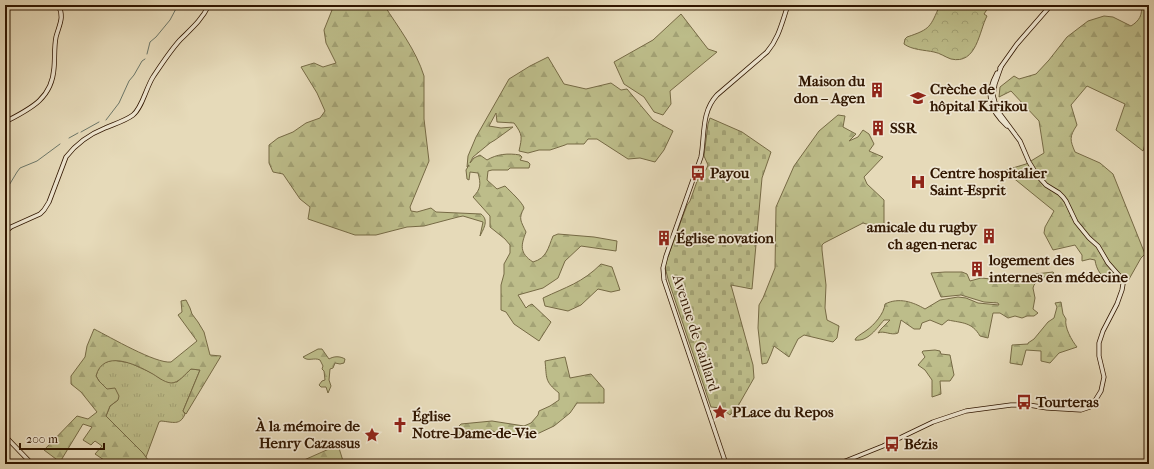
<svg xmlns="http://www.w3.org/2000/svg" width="1154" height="469" font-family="'IM FELL French Canon',serif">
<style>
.grass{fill:url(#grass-tufts);stroke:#766a45}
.forest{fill:url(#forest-firs);stroke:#766a45}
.cemetery{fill:url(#cemetery-stones);stroke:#766a45}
.park{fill:url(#park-crowns);stroke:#766a45}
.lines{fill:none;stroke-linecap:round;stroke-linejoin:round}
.stream{stroke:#6d786a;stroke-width:1}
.secondary-casing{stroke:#301600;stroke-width:5}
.secondary{stroke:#efe7d2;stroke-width:3.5}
.labels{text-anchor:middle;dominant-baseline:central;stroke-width:3.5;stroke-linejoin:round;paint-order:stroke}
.poi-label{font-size:15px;font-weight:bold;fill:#301600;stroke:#efe7d2;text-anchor:start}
.street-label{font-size:15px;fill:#301600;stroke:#efe7d2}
</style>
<defs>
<pattern id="grass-tufts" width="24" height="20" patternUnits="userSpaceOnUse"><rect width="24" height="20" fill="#bdbd8a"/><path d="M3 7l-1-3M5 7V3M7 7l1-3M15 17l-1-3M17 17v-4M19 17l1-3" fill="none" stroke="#a3a275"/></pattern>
<pattern id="forest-firs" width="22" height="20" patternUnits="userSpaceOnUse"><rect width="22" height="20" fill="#bdbd8a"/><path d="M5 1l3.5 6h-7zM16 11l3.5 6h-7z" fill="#a3a275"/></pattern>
<pattern id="cemetery-stones" width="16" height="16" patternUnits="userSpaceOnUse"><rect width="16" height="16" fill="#bdbd8a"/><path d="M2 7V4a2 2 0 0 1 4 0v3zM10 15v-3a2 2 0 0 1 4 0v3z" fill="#a3a275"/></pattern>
<pattern id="park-crowns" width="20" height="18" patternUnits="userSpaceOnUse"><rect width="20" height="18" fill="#bdbd8a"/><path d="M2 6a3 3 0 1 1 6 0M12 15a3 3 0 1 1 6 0" fill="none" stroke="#a3a275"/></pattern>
</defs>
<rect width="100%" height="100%" fill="#e6dab9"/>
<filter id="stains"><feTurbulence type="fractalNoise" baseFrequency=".005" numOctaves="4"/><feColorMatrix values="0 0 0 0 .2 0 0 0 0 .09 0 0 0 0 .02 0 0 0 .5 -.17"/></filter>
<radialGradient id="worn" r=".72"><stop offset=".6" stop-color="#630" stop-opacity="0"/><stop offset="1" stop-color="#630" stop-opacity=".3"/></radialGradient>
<path class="grass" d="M113,360L130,363L152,373L161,379L177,382L191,369L200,370L183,411L185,414C180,426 173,422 161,421L159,422L146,457L106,416L110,406L118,400L99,381L96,376C99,364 102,363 113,360Z"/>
<g class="forest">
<path d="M334,5H384C398,27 416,50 424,76V119L429,161L410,207L411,211L417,212L431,208L436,212L481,214C489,220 484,228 480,236L483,222L463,216L458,217L424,226L407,227L376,235H355L308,219L310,207L300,199L283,174L273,172L269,163V145L278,138L293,132L306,123L320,118L325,111L317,93L301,67L314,63L323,67L336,63L326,43L324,30Z"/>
<path d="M1141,5H1149V131L1143,151L1116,130L1125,104L1087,86L1071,105L1077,125C1069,137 1070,140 1075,152L1100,163L1113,174L1145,254L1141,258L1128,281L1118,279L1115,275L1111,281C1102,279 1096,269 1095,260L1090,259L1082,261V255L1075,245L1053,250L1044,233L1045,227L1054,211L1006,172V170L1026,164L1044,153L1039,121L1011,91L999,97L1000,87L1014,76L1019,79L1036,74L1049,60L1067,37L1088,21L1104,16L1113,17L1131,26C1139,21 1143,15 1141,5Z"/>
<polygon points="681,14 708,49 717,52 670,91 671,104 663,115 654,112 644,97 624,84 614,62 653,40"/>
<path d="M548,57L564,84L586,89L611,83L621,90L627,89L653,120L673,131L664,150L655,162L640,158L628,159L597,139H588L584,144H567L565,145L550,150H539L528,153L519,151C522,137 523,135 514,123L497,122L496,113L489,126L501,128L513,127L495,140L490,143L473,157L470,163L474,158L480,155L487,160C497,154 508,153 520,155L522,157L520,160L528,162L530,164L529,168H510L508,170H492L488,171L487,180L497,189L505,186C510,191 523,203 524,208C518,219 521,221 526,232C521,245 519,253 533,262C547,258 548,248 553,236L558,234L594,237L617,241L616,251L581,246L565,261L558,278L543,288L518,295L526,308L528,306L532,304L551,322L539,341L514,324L506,312L501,310V285L504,274V264L510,253V245L505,239L490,227V216L473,197C481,189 481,184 478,173L470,172L469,180L467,179L466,170L469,165L467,167L468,156L476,137L509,79L530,66Z"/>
<polygon points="838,115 845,116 843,127 856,134 849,141 858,137 863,130 869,134 874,144 869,151 883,157 864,177 867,184 884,200 884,229 863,223 824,243 822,245 822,250 826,285 825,308 827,320 839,326 837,338 833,342 804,335 798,339 789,357 774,346 771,354 767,363 762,364 758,328 759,305 763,298 775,268 776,207 794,166 819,131"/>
<path d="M601,264L612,267L620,290L611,292L598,289L581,305L568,311L545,306L543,298C566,287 582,283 601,264Z"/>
<path d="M945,272H962L967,274L970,281L981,278L991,279L1053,272L1054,273L1039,279L1034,285L1033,288L1035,298L1033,309L1038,313L1034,316H1027L1022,318L1015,316L1008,318L1000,313H993L988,338L980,336C972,322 962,323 948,320L942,325L930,320L922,323L920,329H914L901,320L898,333C891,336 884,330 878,333L881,329L890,320H884C877,328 868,342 855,340L856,338C859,335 863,333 867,330C874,325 884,314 885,304C899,297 913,302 925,309L940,300L958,297L966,298L978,303L999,305L998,303L984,302L961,295L941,297L931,273Z"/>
<path d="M186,300L190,308L192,314L198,322L204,332L210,355L221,356L186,414L183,411L200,370L191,369C185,374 179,383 171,383C163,382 157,376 151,373C135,364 103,349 96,376L99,381L107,389L115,388L119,396L118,400L110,406L106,416L143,453L151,464H110L95,454L102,446L95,441L91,445L83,440L92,427L83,424L60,462L44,450L77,416L88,419L97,412L81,392L71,384V376L85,357L87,346L94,329C110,337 156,364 171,362L197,341L178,315L182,312L181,301Z"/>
<path d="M1061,302L1063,314L1066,319C1064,327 1072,341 1077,347L1059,353L1050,363L1041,361V351L1026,350L1022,365L1010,363L1012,345L1028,344V343L1034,339L1048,322L1054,318L1057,307L1055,303Z"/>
<path d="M318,349H322L329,359C334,356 340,356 345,359L344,363L340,364L335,363L333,368L330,369L329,380L331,386L328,393L326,387H321L319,385L322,381L325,380L324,371L322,369L323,366L320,360C314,357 308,362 303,357Z"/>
<polygon points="935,350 940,351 941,354 950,355 954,375 950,381 940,381 941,394 932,397 932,380 925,370 918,365 925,357 922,352 923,351"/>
<path d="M565,357L570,378L591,374L604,389V403H577L570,413L559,422L554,426L537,434L503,436L491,430C482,432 463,438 454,433L455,430L461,424L492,421L524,426L531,423L538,415L539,411L550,406L559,400V393C544,381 547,378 545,361Z"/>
<polygon points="338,445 344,464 295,464"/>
</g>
<polygon class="cemetery" points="710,118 742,132 771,152 762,178 752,289 731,285 753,365 754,378 738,406 730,415 721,408 711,407 668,279 665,267 666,262 687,205 690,201 700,173 706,170 708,165 704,156 708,124"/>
<path class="park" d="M940,5H990L984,14L987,16C979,31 977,65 951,59C945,57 940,53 934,52C925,50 912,50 904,44L905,39L907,37C931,29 930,27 940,5Z"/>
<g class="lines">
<g class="stream">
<polyline points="147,54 150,42 156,37 170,20 178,5"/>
<polyline points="106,120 119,103 129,81 134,75 142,61 145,59"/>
<polyline points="81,132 99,122"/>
<polyline points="69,138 78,133"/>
<polyline points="5,192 17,172 20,168 37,161 60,144"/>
</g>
<g class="secondary-casing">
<g id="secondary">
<polyline points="1000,68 1017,44 1051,5"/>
<path d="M997,73C985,95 989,109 1007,126"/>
<path d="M5,122C30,109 52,99 54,68C55,58 54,47 56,37C59,25 65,17 58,5"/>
<path d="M5,232L11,227L40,214L44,210L49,202L66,157C76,144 90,134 105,128C114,124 125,121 133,115C142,108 146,88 153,77C161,65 170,51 180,40C192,28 201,21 209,5"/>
<polyline points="5,436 32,464"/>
<path d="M726,464L664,280L663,268L666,256L701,157C705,135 701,112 717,95L767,52C779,38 782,22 788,5"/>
<polyline points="838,464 883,446 933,422 966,411 1011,405 1029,405 1047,408 1081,410 1090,407 1093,404 1101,391 1104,377 1099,356 1099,343 1103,331 1117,304 1122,290 1123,284 1122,279 1108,263 1098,246 1089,238 1076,222 1066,201 1063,197 1059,193 1046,185 1037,175 1029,162 1020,141 997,110 993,95 995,84 1001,67"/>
</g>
</g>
<use href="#secondary" class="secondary"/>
</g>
<defs>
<g id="building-bare" transform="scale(1.2)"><path d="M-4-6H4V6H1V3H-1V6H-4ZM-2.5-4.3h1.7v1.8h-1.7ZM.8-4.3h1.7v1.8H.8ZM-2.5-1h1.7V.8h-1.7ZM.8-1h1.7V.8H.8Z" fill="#8f2418" stroke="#efe7d2" stroke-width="2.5" paint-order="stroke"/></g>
<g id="school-bare" transform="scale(1.2)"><path d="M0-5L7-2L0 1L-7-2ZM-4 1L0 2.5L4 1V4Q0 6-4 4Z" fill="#8f2418" stroke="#efe7d2" stroke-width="2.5" paint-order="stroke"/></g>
<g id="bus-bare" transform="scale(1.2)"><path d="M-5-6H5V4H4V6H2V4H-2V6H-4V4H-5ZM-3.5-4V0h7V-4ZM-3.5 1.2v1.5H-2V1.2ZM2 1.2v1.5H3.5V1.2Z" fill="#8f2418" stroke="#efe7d2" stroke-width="2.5" paint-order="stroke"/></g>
<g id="hospital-bare" transform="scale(1.2)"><path d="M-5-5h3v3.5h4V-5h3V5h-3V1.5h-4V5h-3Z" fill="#8f2418" stroke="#efe7d2" stroke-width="2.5" paint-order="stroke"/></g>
<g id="sight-bare" transform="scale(1.2)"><path d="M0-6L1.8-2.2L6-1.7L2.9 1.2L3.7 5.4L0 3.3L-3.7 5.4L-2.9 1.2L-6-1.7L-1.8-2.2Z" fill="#8f2418" stroke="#efe7d2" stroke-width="2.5" paint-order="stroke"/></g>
<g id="church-bare" transform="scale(1.2)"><path d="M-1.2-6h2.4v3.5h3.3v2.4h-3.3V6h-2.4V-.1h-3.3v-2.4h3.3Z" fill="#8f2418" stroke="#efe7d2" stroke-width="2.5" paint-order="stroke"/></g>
</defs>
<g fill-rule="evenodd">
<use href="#building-bare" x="877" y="90"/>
<use href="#school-bare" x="918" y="98"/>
<use href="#building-bare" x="878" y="128"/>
<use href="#bus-bare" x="698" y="173"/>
<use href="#hospital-bare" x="918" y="182"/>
<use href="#building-bare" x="989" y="236"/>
<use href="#building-bare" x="664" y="238"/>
<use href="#building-bare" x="977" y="269"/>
<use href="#bus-bare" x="1024" y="402"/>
<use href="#sight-bare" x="720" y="412"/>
<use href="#church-bare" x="400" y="425"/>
<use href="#sight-bare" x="372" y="435"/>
<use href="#bus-bare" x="892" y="444"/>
</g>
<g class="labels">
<g class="poi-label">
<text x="865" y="81" text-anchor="end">Maison du<tspan x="865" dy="17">don – Agen</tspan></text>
<text x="930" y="89">Crèche de<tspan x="930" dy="17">hôpital Kirikou</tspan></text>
<text x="890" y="128">SSR</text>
<text x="710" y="173">Payou</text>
<text x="930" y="173">Centre hospitalier<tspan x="930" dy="17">Saint-Esprit</tspan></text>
<text x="977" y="227" text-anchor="end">amicale du rugby<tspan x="977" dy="17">ch agen-nerac</tspan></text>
<text x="676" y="238">Église novation</text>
<text x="989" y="260">logement des<tspan x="989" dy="17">internes en médecine</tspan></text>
<text x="1036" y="402">Tourteras</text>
<text x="732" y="412">PLace du Repos</text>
<text x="412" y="416">Église<tspan x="412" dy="17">Notre-Dame-de-Vie</tspan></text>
<text x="360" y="426" text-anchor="end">À la mémoire de<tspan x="360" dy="17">Henry Cazassus</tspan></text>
<text x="904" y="444">Bézis</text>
</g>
<g class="street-label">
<text transform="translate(696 333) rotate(72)">Avenue de Gaillard</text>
</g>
</g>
<rect width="1154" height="469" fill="none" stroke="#e6dab9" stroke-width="20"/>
<rect x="6" y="6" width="1142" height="457" fill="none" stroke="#301600" stroke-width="2"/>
<rect x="10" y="10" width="1134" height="449" fill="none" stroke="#301600"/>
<path d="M20 443v6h84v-6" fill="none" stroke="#301600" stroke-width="2"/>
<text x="26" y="443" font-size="12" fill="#301600" stroke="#efe7d2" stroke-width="3" paint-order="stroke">200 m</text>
<rect width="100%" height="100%" filter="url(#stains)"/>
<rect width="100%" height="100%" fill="url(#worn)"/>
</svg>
